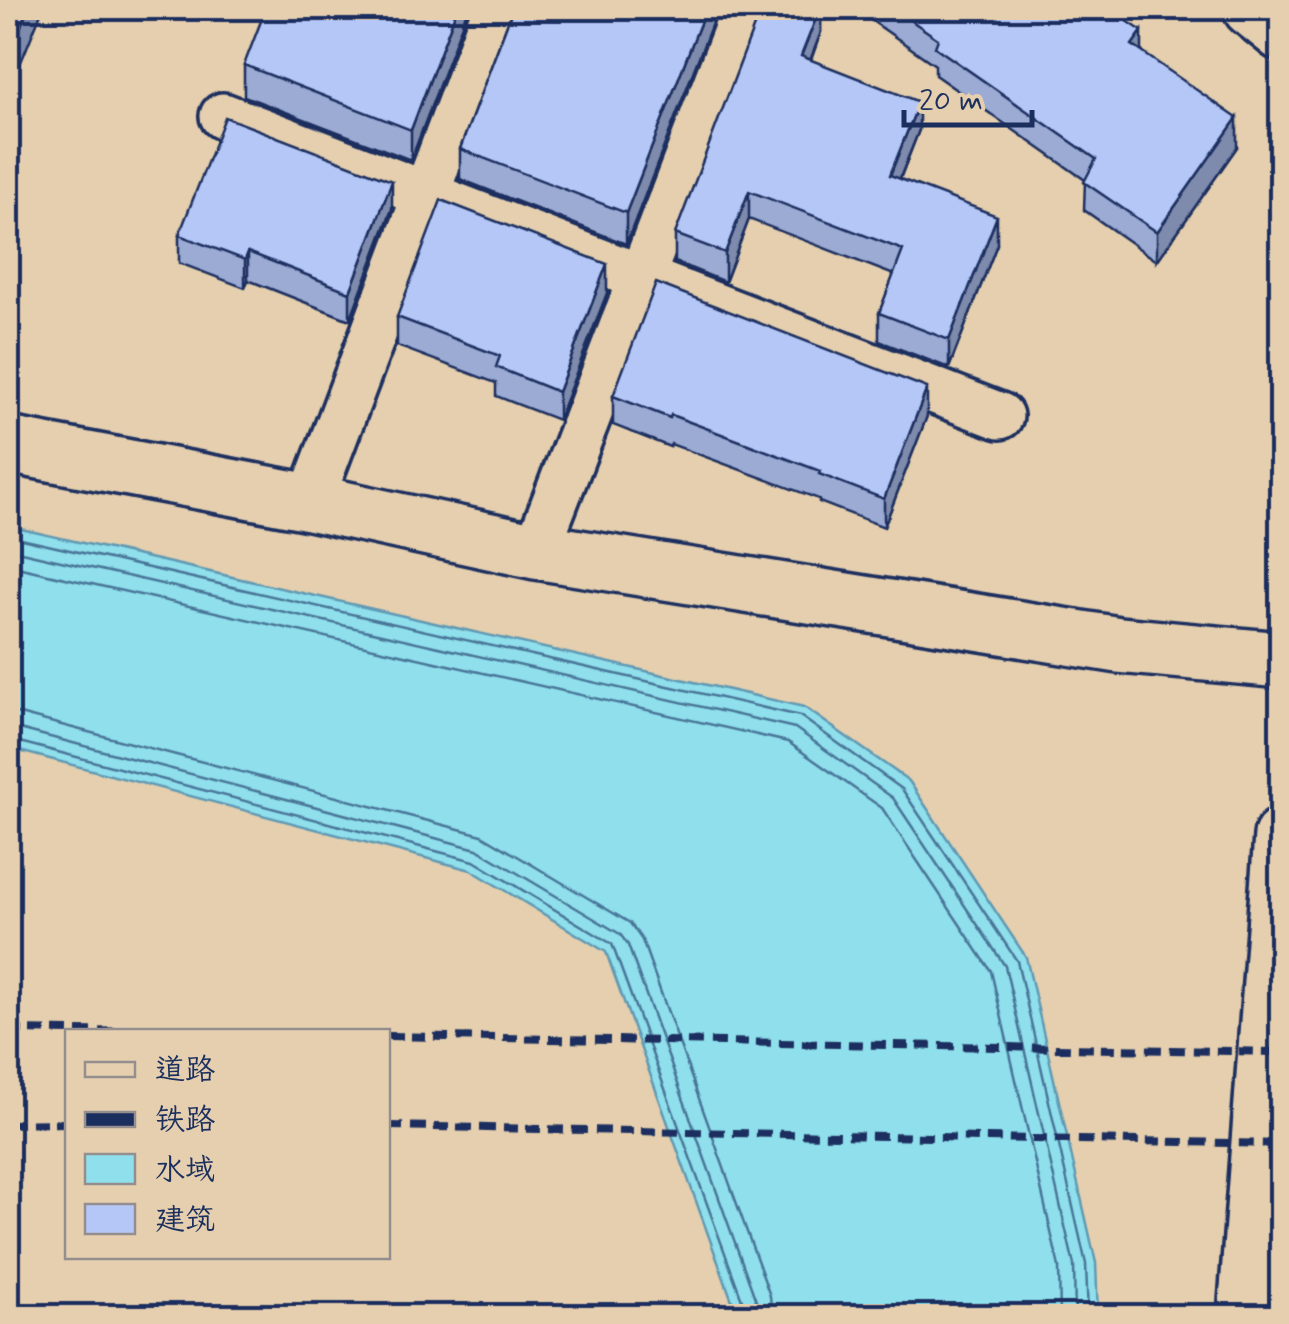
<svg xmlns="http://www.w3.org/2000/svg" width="1289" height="1324" font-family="Mynerve,'LXGW WenKai TC',sans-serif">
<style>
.water{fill:#8fdfec;stroke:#6199b3;stroke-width:2.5}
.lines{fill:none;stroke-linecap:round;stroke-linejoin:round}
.shore{stroke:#497597;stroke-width:2.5}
.minor-casing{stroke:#1b2f5e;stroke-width:52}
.tertiary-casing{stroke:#1b2f5e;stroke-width:62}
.secondary-casing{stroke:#1b2f5e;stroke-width:62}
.minor{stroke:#e5cfae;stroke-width:45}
.tertiary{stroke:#e5cfae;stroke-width:55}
.secondary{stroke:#e5cfae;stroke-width:55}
.rail{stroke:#1b2f5e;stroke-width:8;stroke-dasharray:15 8;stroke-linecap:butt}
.wall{fill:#9cabd4;stroke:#1b2f5e;stroke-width:2.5}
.shaded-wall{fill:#7f8bad;stroke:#1b2f5e;stroke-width:2.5}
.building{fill:#b5c7f7;stroke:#1b2f5e;stroke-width:2.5}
</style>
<rect width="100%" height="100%" fill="#e5cfae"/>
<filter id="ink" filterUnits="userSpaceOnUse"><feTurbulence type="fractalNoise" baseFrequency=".01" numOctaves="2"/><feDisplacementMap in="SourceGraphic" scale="20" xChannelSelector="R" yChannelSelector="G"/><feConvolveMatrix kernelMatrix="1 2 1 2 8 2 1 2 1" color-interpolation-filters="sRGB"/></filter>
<g filter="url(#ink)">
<polygon class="water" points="8,526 804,707 909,781 1026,957 1096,1263 1098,1316 734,1316 735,1309 606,952 471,870 8,748"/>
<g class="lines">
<g class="shore">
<polyline points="8,536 800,716 902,789 1017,961 1086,1264 1088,1316"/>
<polyline points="8,549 795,728 893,798 1005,966 1074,1265 1075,1316"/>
<polyline points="8,565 788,742 882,808 991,971 1059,1267 1060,1316"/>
<polyline points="8,711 482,835 630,923 642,940 770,1296 772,1316"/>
<polyline points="8,726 477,849 620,934 628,945 756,1301 757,1316"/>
<polyline points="8,739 474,861 612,944 744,1305 744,1316"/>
</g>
<g class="minor-casing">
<g id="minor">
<polyline points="223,116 1000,416"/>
<polyline points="310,502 496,8"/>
<polyline points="536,551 745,8"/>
</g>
</g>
<g class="tertiary-casing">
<g id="tertiary">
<polyline points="8,445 310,502 536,551 1119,645 1282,660"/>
<polyline points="1246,1316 1282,836"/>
</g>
</g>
<g class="secondary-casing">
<polyline id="secondary" points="1251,8 1282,33"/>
</g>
<use href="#minor" class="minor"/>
<use href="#tertiary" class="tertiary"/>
<use href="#secondary" class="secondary"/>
<g class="rail">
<polyline points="8,1030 143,1032"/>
<polyline points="388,1036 1282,1052"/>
<polyline points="8,1124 68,1123"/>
<polyline points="388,1126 1282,1144"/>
</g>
</g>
<g class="wall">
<polygon points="468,8 411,160 244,96 244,65"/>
<polygon points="513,8 718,8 626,244 460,179 460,149"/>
<polygon points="821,8 821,32 811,60 919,130 900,179 997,244 949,368 879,341 879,313 894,275 749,219 725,282 675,262 675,234"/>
<polygon points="855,8 1108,8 1142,52 1237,147 1157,261 1084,210 1085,180 935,75 935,65 855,9"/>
<polygon points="392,209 350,320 248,280 245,288 179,263 179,235"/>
<polygon points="607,293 558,420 496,396 496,383 397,346 397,317"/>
<polygon points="613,396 927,416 884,527 819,502 819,499 671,444 670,447 613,425"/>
</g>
<g class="shaded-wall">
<polygon points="28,8 43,8 8,94 8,58"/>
<polygon points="457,8 468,8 411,160 411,130"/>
<polygon points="706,8 718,8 626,244 626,213"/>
<polygon points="820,8 821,8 821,32 801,84 801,56"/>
<polygon points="1142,31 1142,59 1132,45"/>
<polygon points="919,102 919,130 890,203 890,175"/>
<polygon points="1237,118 1237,147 1157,261 1157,232"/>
<polygon points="392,181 392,209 350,320 350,292"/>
<polygon points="749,191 749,219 725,282 725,253"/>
<polygon points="997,216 997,244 949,368 949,340"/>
<polygon points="248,252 248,280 245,288 245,260"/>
<polygon points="607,264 607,293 558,420 558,392"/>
<polygon points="927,388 927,416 884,527 884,499"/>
</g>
<g class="building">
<polygon points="8,8 28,8 8,58"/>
<polygon points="266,8 457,8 411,130 244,65"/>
<polygon points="513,8 706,8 626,213 460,149"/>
<polygon points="761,8 820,8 801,56 919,102 890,175 997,216 949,340 879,313 903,250 749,191 725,253 675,234"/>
<polygon points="893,8 1108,8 1142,31 1132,45 1237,118 1157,232 1084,182 1096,159 935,47 938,39"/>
<polygon points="225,117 392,181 350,292 248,252 245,260 179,235"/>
<polygon points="441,200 607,264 558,392 496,367 500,356 397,317"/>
<polygon points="656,283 927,388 884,499 819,474 820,471 671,415 670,418 613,396"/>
</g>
</g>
<rect width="1289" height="1324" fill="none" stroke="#e5cfae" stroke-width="40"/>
<rect x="20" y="20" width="1249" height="1284" fill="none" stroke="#1b2f5e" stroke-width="4" filter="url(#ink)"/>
<rect x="65" y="1029" width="325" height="230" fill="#e5cfae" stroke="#948f8e" stroke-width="2.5"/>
<rect x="85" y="1062" width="50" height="15" fill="#e5cfae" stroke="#948f8e" stroke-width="2.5"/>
<text x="155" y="1079" font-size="30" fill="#1b2f5e">道路</text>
<rect x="85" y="1112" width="50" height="15" fill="#1b2f5e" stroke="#948f8e" stroke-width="2.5"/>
<text x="155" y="1129" font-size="30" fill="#1b2f5e">铁路</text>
<rect x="85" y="1154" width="50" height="30" fill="#8fdfec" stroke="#948f8e" stroke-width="2.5"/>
<text x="155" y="1179" font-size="30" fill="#1b2f5e">水域</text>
<rect x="85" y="1204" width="50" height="30" fill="#b5c7f7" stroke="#948f8e" stroke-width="2.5"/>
<text x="155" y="1229" font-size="30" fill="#1b2f5e">建筑</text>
<path d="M904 110v15h128v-15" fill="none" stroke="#1b2f5e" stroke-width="5"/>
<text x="919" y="110" font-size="30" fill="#1b2f5e" stroke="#e5cfae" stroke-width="8" paint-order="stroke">20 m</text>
</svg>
